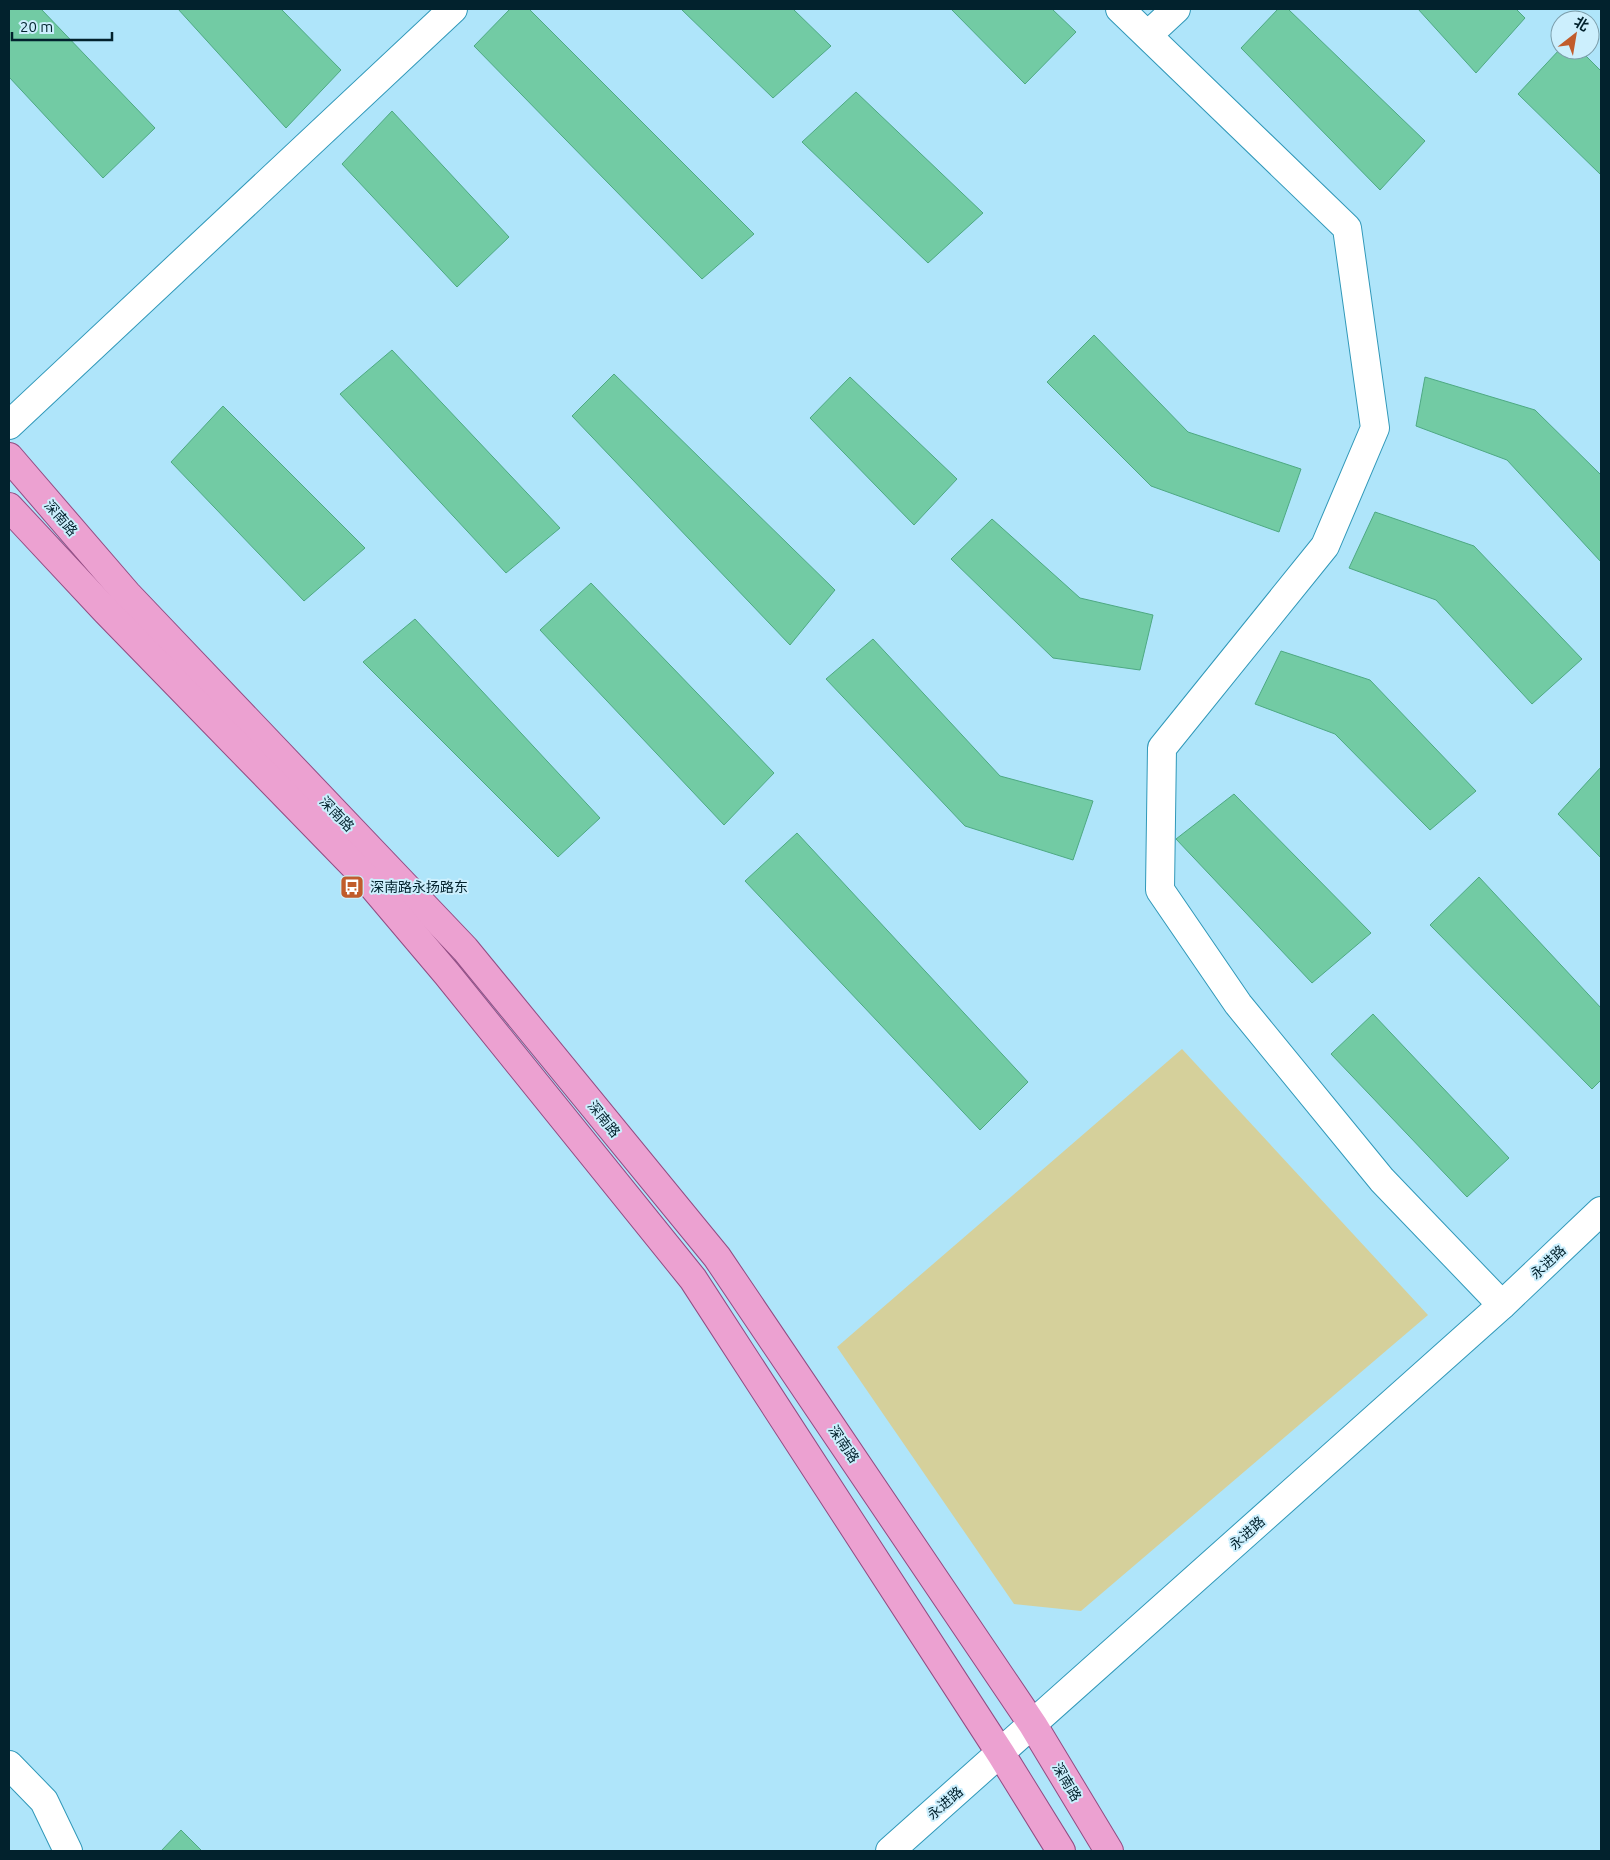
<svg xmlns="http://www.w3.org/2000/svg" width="1610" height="1860" font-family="Ubuntu,'Noto Sans SC',sans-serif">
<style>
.green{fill:#d5d09b}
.building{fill:#72cba4;stroke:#4ea983}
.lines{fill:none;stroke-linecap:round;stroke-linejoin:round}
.minor-casing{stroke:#3098b9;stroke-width:30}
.major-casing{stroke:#924c83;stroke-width:30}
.minor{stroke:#fff;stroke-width:28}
.major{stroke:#eca1d1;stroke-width:28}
.labels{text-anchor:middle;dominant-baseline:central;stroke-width:4;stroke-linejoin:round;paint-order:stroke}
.street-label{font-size:14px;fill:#02222d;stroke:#cceffd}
.poi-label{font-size:14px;fill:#02222d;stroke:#cceffd;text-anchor:start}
</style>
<rect width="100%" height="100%" fill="#afe5fa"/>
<polygon class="green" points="1182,1049 1428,1315 1081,1611 1014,1604 837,1347"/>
<g class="building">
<polygon points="9,9 41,9 155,128 103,178 9,77"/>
<polygon points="178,9 281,9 341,70 286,128"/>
<polygon points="510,9 529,9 754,234 702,279 474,46"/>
<polygon points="681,9 793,9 831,46 773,98"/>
<polygon points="951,9 1052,9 1076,32 1025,84"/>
<polygon points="1278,9 1288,9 1425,141 1380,190 1241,48"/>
<polygon points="1418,9 1516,9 1525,18 1476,73"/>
<polygon points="1560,49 1580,50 1601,71 1601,175 1518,94"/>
<polygon points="856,92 983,213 928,263 802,142"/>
<polygon points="392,111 509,237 457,287 342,164"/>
<polygon points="1094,335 1188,432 1301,469 1279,532 1151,486 1047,382"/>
<polygon points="392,350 560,528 506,573 340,394"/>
<polygon points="614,374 835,590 790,645 572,416"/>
<polygon points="850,377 957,479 914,525 810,418"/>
<polygon points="1425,377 1535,410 1601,475 1601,562 1507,460 1416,426"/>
<polygon points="223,406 365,548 304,601 171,462"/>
<polygon points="1375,512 1474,546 1582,659 1532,704 1436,600 1349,568"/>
<polygon points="992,519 1080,598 1153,615 1140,670 1053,658 951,559"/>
<polygon points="591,583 774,773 724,825 540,630"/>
<polygon points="415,619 600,818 558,857 363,662"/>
<polygon points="873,639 1000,776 1093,801 1073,860 965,826 826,679"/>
<polygon points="1281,651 1370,680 1476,791 1430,830 1335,734 1255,704"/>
<polygon points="1601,767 1601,858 1558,814"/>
<polygon points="1234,794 1371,933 1312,983 1176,839"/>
<polygon points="797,833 1028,1082 980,1130 745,881"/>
<polygon points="1479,877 1601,1008 1601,1080 1592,1089 1430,925"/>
<polygon points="1373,1014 1509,1158 1467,1197 1331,1054"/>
<polygon points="181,1830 202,1851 161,1851"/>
</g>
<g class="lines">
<g class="minor-casing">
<g id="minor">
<polyline points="1120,9 1347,228 1375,428 1325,546 1162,748 1160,890 1238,1004 1382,1180 1502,1305"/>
<polyline points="1148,35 1176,9"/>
<polyline points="9,425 453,9"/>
<polyline points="9,1765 44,1801 68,1851"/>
<polyline points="890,1851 1502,1305 1601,1211"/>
</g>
</g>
<g class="major-casing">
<g id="major">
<polyline points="9,457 127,594 465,949 717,1257 1033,1725 1109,1851"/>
<polyline points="9,507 106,611 365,877 447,974 693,1279 1001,1754 1061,1851"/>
</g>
</g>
<use href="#minor" class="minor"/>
<use href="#major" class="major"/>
</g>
<defs>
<g id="bus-square" transform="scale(1.25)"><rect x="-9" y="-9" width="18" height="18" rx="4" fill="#c15c2b" stroke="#cceffd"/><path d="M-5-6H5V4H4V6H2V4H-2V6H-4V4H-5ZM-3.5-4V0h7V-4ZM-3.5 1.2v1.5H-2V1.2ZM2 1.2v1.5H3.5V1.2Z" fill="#fff"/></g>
</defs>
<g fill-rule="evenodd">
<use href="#bus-square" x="352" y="887"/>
</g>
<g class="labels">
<g class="street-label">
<text transform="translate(61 518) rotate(49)">深南路</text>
<text transform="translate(337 814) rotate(46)">深南路</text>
<text transform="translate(604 1119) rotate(51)">深南路</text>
<text transform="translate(1548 1262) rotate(-43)">永进路</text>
<text transform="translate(844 1444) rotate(56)">深南路</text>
<text transform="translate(1247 1533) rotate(-42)">永进路</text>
<text transform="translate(1067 1782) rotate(59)">深南路</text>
<text transform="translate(945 1803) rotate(-41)">永进路</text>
</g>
<g class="poi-label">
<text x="370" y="887">深南路永扬路东</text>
</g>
</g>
<rect width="1610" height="1860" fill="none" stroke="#02222d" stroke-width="20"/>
<g transform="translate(1575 35) rotate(31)"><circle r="24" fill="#cceffd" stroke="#7b9daa"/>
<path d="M0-4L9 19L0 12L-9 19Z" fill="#c15c2b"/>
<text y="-8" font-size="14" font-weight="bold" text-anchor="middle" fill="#02222d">北</text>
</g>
<path d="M12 32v8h100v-8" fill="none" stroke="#02222d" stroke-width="2.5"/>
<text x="20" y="32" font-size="15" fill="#02222d" stroke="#cceffd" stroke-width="4" paint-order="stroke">20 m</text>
</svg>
